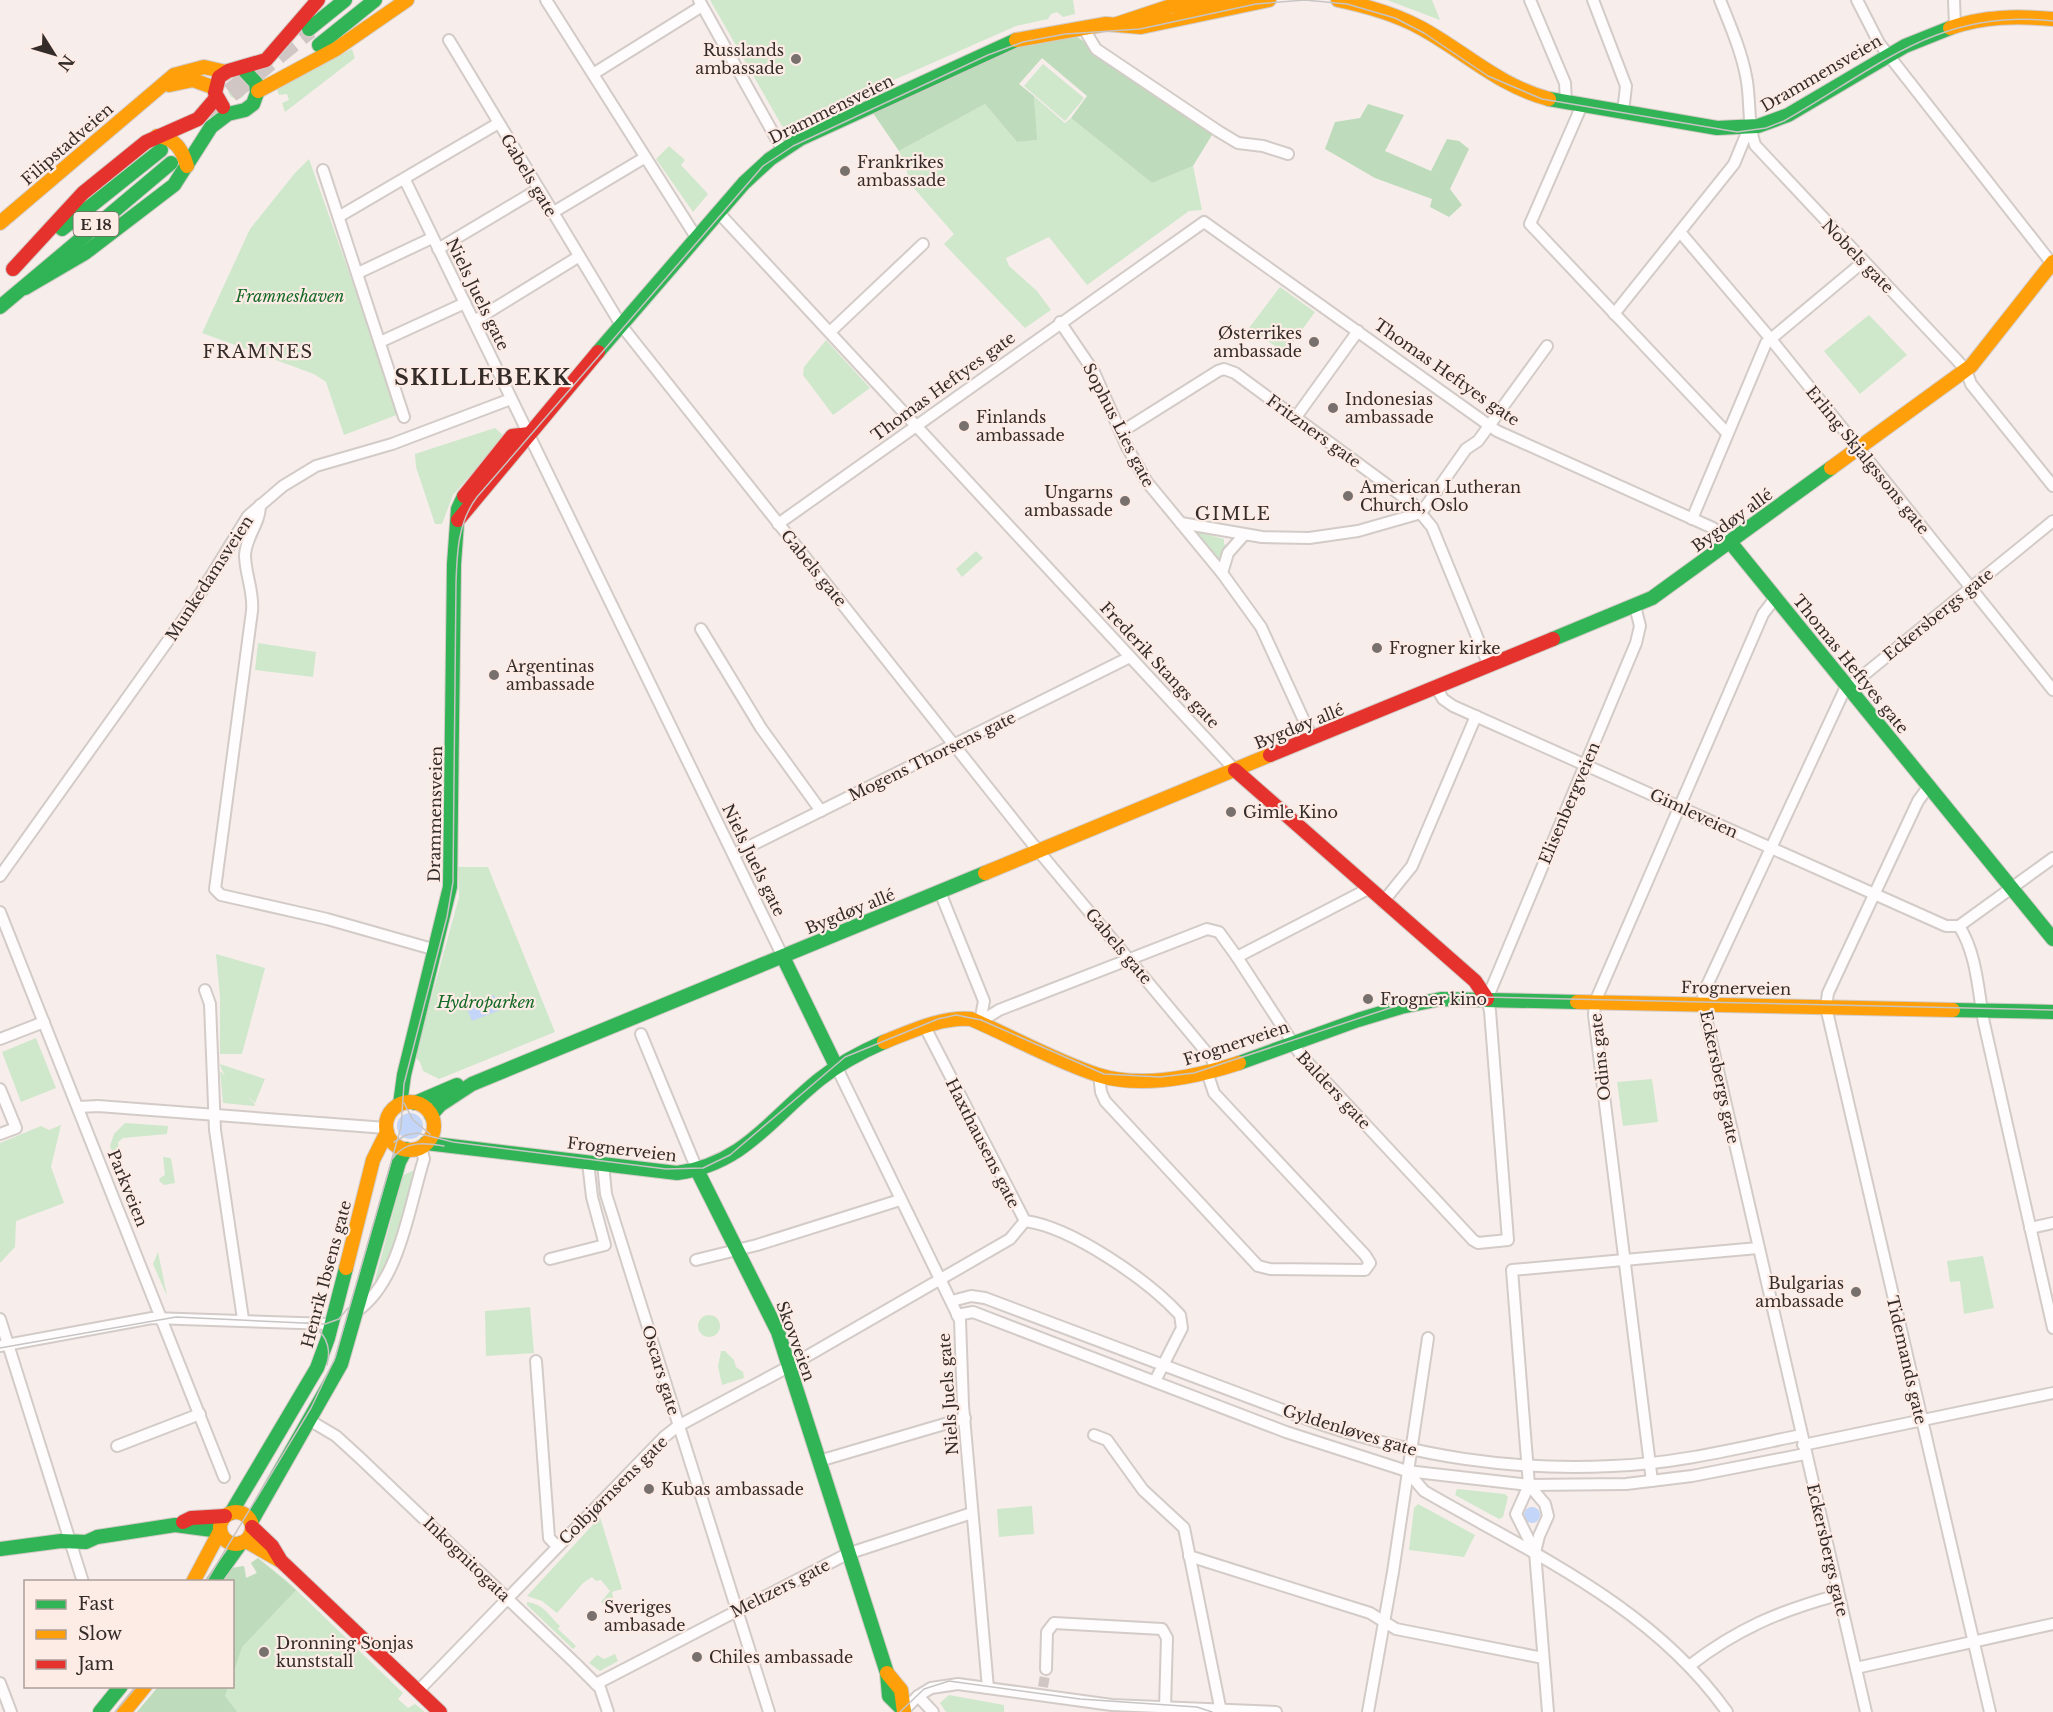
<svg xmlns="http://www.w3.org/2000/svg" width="2053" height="1712" font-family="'Libre Baskerville',serif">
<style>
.green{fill:#cfe7cb}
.forest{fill:#bedbbb}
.water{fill:#c3d5f8}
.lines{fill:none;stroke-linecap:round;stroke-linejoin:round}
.street-tunnel{stroke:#d0c7c4;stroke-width:10;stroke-dasharray:10 5;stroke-linecap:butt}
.highway-tunnel{stroke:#d0c7c4;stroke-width:20;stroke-dasharray:20 10;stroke-linecap:butt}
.street-casing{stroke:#d3cbc7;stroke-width:14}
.fast-casing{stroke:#d3cbc7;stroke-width:16}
.slow-casing{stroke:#d3cbc7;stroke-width:16}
.jam-casing{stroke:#d3cbc7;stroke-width:16}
.street{stroke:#fefcfc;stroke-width:10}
.fast{stroke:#30b455;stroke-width:14}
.slow{stroke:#ff9f0a;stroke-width:14}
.jam{stroke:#e5322d;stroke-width:14}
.tram{stroke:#c7c4c4;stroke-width:1.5}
.poi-dot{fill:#78706d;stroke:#fdebe5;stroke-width:2}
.labels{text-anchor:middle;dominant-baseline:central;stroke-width:4.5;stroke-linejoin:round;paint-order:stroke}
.shield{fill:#fdebe5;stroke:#706561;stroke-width:1.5}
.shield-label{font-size:15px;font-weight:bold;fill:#342c29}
.poi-label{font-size:16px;fill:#342c29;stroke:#fdebe5;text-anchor:start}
.street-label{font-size:16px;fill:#342c29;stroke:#fdebe5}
.park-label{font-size:16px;font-style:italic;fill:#146a26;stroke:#fdebe5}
.neighbourhood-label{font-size:18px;letter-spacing:1.5px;fill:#342c29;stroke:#fdebe5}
.district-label{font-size:22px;font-weight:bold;letter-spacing:1.5px;fill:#342c29;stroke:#fdebe5}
</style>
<rect width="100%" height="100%" fill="#f7eeeb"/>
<g class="green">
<polygon points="710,0 1073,0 1075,14 1063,17 1057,12 1051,14 1048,19 1016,26 785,128 782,126"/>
<polygon points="1387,0 1432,0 1440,20"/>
<polygon points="352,49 355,58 285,112 282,103 289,100 287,94 279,95 276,87"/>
<polygon points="1043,64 1084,98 1065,121 1024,86"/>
<circle cx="237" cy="90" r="9"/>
<polygon points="1034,96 1065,123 1071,118 1152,183 1193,166 1202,210 1189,211 1087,285 1049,237 1006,258 1009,266 1037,291 1051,310 1025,328 944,244 954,234 912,186 899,151 985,104 1017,142 1036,140"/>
<polygon points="669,146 685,160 681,165 708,194 693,212 656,159"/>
<polygon points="309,159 399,414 344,435 326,382 314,374 202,333 250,229 295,173"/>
<polygon points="1280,287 1315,312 1285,353 1249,328"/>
<polygon points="1869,315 1907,355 1860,394 1824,351"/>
<polygon points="826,340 870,388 833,415 803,375 804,367"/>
<polygon points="495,428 504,436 453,495 442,524 435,524 416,467 415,454"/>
<polygon points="1198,532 1224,539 1224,544 1229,547 1220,563 1195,533"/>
<polygon points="976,551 983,558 962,577 956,569"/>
<polygon points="258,643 316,652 313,677 255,670"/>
<polygon points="458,867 488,867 555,1032 439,1079 423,1071 420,1062 415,1057 459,897"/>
<polygon points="216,954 265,968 242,1054 220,1054 220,997"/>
<polygon points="36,1038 56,1088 21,1102 2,1052"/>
<path d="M220,1064L265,1079L255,1103C244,1093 222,1079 220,1064Z"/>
<polygon points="220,1071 255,1104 254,1106 223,1103"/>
<polygon points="1652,1079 1658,1122 1623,1126 1617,1082"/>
<polygon points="125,1123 168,1126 167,1134 123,1138 118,1142 123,1174 127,1173 129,1196 110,1146 114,1134"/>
<polygon points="61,1125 51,1167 64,1203 16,1221 15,1247 0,1263 0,1143 41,1126 49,1130"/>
<polygon points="163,1157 171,1158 175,1183 164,1185 159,1181 160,1178 165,1175"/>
<polygon points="415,1170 417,1172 392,1259 377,1284 375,1280 403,1175"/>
<polygon points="158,1252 167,1296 153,1264"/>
<polygon points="1983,1256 1994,1308 1964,1314 1960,1281 1950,1282 1947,1261"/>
<polygon points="530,1307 534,1353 486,1356 485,1311"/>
<circle cx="709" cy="1326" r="11"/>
<polygon points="721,1351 725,1351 734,1360 736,1367 743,1372 744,1378 722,1385 718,1366"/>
<polygon points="1457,1489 1505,1494 1508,1497 1503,1517 1499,1519 1455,1495"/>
<polygon points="1418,1504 1475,1535 1464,1557 1409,1550 1414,1508"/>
<polygon points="1032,1506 1034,1534 999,1537 997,1509"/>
<polygon points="600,1517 622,1589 612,1592 614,1604 608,1608 601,1602 610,1591 601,1580 596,1581 592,1577 583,1583 557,1613 542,1601 527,1596"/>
<polygon points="258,1558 287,1581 403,1693 398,1699 408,1708 415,1704 425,1712 137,1712 158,1687 232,1686 232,1582 224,1581 232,1568 244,1566 246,1578 257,1573 251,1563"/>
<path d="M527,1602C544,1604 549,1616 560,1626L558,1629L576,1646L573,1649L527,1605Z"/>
<polygon points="615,1654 618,1661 600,1671 589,1663 597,1655 604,1659"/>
<polygon points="949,1695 1004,1705 1004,1712 946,1712 940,1703"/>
</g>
<g class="forest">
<polygon points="1072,33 1212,135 1193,166 1152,183 1071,118 1087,96 1042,58 1019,84 1034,96 1037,140 1017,142 985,104 899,151 873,113 1033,39"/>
<polygon points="1368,104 1404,115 1385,151 1431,171 1447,139 1459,141 1469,149 1450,189 1462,205 1449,217 1430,207 1432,199 1375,178 1325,149 1335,122 1360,118"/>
<polygon points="258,1558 296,1590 242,1647 233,1674 232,1582 224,1581 232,1568 244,1566 246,1578 257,1573 251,1563"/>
<polygon points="158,1687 228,1687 225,1696 237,1712 137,1712"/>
</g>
<g class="water">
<polygon points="494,995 500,1010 472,1021 466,1006"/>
<circle cx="410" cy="1126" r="13"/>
<circle cx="1532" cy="1515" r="8"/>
</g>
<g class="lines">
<polyline class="street-tunnel" points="1043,1687 1046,1669"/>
<polyline class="highway-tunnel" points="207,112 309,29"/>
<g class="street-casing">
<g id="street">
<polyline points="546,0 696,237"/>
<polyline points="699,0 782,149"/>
<polyline points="1530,0 1565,83 1566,102"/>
<polyline points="1593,0 1626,86 1623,112"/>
<path d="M1720,0C1730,25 1741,50 1746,76C1751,99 1747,123 1755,145L1956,359L1966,370L1971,384L2053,486"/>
<polyline points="1857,0 1879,43 2053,265"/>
<polyline points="1954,0 1955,25"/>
<polyline points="1084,29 1096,49 1218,131 1238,143 1263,146 1288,154"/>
<polyline points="449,40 621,325 1031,842 1212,1059 1215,1069"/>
<polyline points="593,74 702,6"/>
<polyline points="1582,105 1530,224 1727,433"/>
<polyline points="323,170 404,417"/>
<polyline points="405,180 783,957"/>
<polyline points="718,212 1235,770"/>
<polyline points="552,213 644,158"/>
<polyline points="340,216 497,124"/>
<polyline points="1680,232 1770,338 2053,690"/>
<polyline points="438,249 537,190"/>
<polyline points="358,273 432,238"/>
<polyline points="1614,314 1734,164 1749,128"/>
<polyline points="474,321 578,257"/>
<polyline points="1060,322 1094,372 1127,447 1147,482 1222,573 1261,627 1312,738"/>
<polyline points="831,331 923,244"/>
<polyline points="380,342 465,303"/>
<polyline points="1296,417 1358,331"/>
<polyline points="1121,432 1218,371 1224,369 1235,373 1413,504 1432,527 1489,666"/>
<path d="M260,505C260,524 246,536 245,555C245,574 254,591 252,611L215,889L221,895L327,919L436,950"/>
<polyline points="1692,519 1766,343 1863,262"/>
<polyline points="1181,523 1262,537 1309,538 1358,531 1421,513 1466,449 1478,441 1547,346"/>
<polyline points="778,524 1204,222 1497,431 1713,528 1730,542"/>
<polyline points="1222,573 1228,553 1244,535"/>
<polyline points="701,629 761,728 821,811"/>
<polyline points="1436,687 1443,699 1453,706 1946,926 1959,926"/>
<polyline points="1929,786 1918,801 1828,993 1826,1007 1990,1712"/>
<polyline points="734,854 1130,657"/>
<polyline points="0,876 192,607 248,516 283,486 316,466 392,444 511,399"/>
<polyline points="1368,889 1237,957 1300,1054 1473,1240 1478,1243 1508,1240 1490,1011 1487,999 1636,643 1640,626 1635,606"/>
<polyline points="940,892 984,1001 980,1022"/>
<polyline points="1383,902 1412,866 1476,716"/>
<polyline points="0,912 224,1477"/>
<path d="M1959,926C1977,954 1978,991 1984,1023L2053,1328"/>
<polyline points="1959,926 2053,858"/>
<polyline points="205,990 210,1004 215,1130 243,1319"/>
<polyline points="980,1022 999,1010 1207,929 1219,932 1237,957"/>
<path d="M925,1027L1025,1221C1072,1227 1149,1281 1180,1315L1182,1328L1155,1381"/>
<polyline points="641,1034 698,1172"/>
<polyline points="0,1039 44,1022"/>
<polyline points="836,1066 960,1320 963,1405 988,1688"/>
<polyline points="1099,1075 1101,1092 1105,1101 1258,1266 1270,1269 1365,1270 1370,1263 1365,1255 1214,1093 1207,1072"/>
<polyline points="0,1089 16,1128 0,1134"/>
<polyline points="79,1107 98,1106 386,1128"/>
<polyline points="603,1164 606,1194 769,1712"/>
<polyline points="2030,1228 2053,1223"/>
<polyline points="550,1259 605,1245 592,1197 588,1162"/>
<polyline points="696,1260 757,1245 900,1200"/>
<path d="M952,1301L971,1296L985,1298L1320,1424C1418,1456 1509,1471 1612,1466C1675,1464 1739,1448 1801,1435"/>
<path d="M357,1311C400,1281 409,1206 424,1159L421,1147"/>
<polyline points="957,1315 973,1312 1286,1432 1407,1471 1529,1485 1626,1484 1692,1476 1805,1454"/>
<polyline points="0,1319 83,1582"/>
<polyline points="0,1346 152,1318 330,1324"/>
<polyline points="536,1361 549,1538 557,1546"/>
<polyline points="309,1420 336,1436 359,1457 575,1663 600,1688 608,1712"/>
<polyline points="1094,1435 1107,1440 1143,1490 1184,1528 1221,1712"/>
<polyline points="1803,1445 2053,1393"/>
<polyline points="117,1446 200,1414"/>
<polyline points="819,1461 965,1418"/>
<path d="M1407,1471L1424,1491C1533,1554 1652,1606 1727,1712"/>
<polyline points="1652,1481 1594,1015 1595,1002 1763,614 1776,597"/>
<polyline points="1529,1485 1545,1504 1548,1516 1539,1536 1535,1552 1548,1712"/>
<polyline points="1535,1552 1516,1514 1529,1485 1512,1270 1758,1248"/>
<polyline points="1189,1556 1370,1613 1396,1629 1543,1658"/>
<path d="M1689,1666C1737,1629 1779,1611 1838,1595"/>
<polyline points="1856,1668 2053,1624"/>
<polyline points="1046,1669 1047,1632 1054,1623 1162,1629 1167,1638 1165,1708"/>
<polyline points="0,1683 11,1712"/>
<polyline points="596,1684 847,1554 972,1513"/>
<polyline points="418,1691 664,1437 678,1426 790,1366 1010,1239 1025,1221"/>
<polyline points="918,1696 933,1712"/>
<polyline points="903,1711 918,1696 931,1688 958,1684 1112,1705 1276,1712"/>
<polyline points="1368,1712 1393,1572 1428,1338"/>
<polyline points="1866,1712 1706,1018 1703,994 1844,691 2053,521"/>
</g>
</g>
<g class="fast-casing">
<g id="fast">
<polyline points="309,29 345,0"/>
<polyline points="319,45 375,0"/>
<polyline points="1549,99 1717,128 1758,126 1788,115 1905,46 1950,28"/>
<polyline points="62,229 161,150"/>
<polyline points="25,288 85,253 174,185 211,127 228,114 245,110 253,104 257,93 256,83 244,70"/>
<polyline points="0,307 171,163"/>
<polyline points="598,352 744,183 770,159 800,139 1016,40"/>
<polyline points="1730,542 2053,939"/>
<polyline points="1553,639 1652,598 1831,468"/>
<polyline points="783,957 836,1066"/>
<polyline points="1953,1010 2053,1012"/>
<polyline points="1239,1063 1358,1020 1401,1007 1441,999 1577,1002"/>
<polyline points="415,1103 457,1085"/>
<polyline points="400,1104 404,1075 450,887 454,564 458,509 464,496"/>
<polyline points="431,1115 440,1105 472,1084 985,873"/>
<path d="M426,1143L677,1173C744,1164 771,1118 820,1079C840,1063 861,1052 884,1042"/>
<polyline points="698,1172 778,1332 887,1673 889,1696 904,1711"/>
<polyline points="231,1513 317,1368 328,1338 346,1268"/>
<polyline points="251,1522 341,1364 399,1162 406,1149"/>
<polyline points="0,1549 61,1541 86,1542 97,1537 175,1525 220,1531"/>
<polyline points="213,1582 241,1543"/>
<polyline points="100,1712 121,1686"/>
</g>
</g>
<g class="slow-casing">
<g id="slow">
<path d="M1338,0C1367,6 1395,14 1421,28C1465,52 1499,86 1549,99"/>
<polyline points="1117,24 1171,6 1227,4"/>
<path d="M1950,28C1984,16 2018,16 2053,19"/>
<polyline points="1016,40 1106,24 1141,27 1269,0"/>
<polyline points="169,85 193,80 215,88"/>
<polyline points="258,91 336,49 407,0"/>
<path d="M157,136C175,138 182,149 187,166"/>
<polyline points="0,223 174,75 204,67 226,72"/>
<polyline points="1831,468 1971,366 2053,262"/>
<polyline points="985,873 1270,755"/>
<polyline points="1577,1002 1953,1010"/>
<path d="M884,1042C912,1031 940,1017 971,1019C1013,1037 1055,1061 1098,1075C1143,1089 1196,1077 1239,1063"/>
<circle cx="410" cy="1126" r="24"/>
<polyline points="346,1268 373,1160 387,1132"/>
<circle cx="236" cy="1528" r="16"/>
<polyline points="246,1541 279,1560"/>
<polyline points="193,1582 220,1531"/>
<polyline points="887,1673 901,1690 904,1712"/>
<polyline points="124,1712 145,1686"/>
</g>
</g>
<g class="jam-casing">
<g id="jam">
<polyline points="223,107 215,93 219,77 228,71 266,60 318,0"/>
<polyline points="13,269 83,193 146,142 198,119 216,98"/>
<polyline points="464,496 512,436 529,434"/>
<polyline points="458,520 598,352"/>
<polyline points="1270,755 1553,639"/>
<polyline points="1235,770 1475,981 1487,999"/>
<polyline points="183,1522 191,1518 225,1516"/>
<polyline points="252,1527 272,1546 281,1561 440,1712"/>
</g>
</g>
<use href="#street" class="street"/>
<use href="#fast" class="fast"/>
<use href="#slow" class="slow"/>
<use href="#jam" class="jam"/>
<g class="tram">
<polyline points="404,1103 413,1120 430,1134"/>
<polyline points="394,1142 406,1135 417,1133 453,1142 666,1169 703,1168 730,1155 845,1057 938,1019 956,1015 981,1020 1104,1074 1160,1077 1194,1073 1405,1003 1437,996 2053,1010"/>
<path d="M393,1158C406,1140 425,1143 444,1146"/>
<path d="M307,1323C325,1331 332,1346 327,1365"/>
<polyline points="0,1348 176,1317 325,1324 339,1319 348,1308"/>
<path d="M206,1582L311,1408L335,1358L401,1127L404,1084L447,917L453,882L456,583C457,552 458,522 477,497L763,166L793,146L988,55L1023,42L1065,34L1140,29L1256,4L1305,0L1347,4L1395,18L1424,33L1488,76L1542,99L1737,132L1766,128L1784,121C1876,69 1938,8 2053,21"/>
<polyline points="115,1712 137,1686"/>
<polyline points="900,1712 924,1689 949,1681 1080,1699 1197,1707 1212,1712"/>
</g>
</g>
<g class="poi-dot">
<circle cx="796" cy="59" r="6"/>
<circle cx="845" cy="171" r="6"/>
<circle cx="1314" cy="342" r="6"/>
<circle cx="1333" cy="408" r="6"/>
<circle cx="964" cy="426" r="6"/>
<circle cx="1348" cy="496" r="6"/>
<circle cx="1125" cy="501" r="6"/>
<circle cx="1377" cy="648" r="6"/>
<circle cx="494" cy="675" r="6"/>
<circle cx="1231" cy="812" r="6"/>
<circle cx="1368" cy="999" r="6"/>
<circle cx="1856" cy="1292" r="6"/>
<circle cx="649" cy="1489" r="6"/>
<circle cx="592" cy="1616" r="6"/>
<circle cx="264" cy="1652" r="6"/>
<circle cx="697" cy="1657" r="6"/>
</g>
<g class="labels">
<rect class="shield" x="73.5" y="212" width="45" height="24" rx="4.5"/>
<g class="shield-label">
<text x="96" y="224">E 18</text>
</g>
<g class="poi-label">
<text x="784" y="50" text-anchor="end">Russlands<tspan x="784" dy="18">ambassade</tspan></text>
<text x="857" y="162">Frankrikes<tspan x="857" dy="18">ambassade</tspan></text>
<text x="1302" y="333" text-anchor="end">Østerrikes<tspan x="1302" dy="18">ambassade</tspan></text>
<text x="1345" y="399">Indonesias<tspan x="1345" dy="18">ambassade</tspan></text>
<text x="976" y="417">Finlands<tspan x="976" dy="18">ambassade</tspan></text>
<text x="1360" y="487">American Lutheran<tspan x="1360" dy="18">Church, Oslo</tspan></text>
<text x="1113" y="492" text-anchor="end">Ungarns<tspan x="1113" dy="18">ambassade</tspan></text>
<text x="1389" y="648">Frogner kirke</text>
<text x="506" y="666">Argentinas<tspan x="506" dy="18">ambassade</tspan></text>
<text x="1243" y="812">Gimle Kino</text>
<text x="1380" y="999">Frogner kino</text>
<text x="1844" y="1283" text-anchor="end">Bulgarias<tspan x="1844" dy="18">ambassade</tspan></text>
<text x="661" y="1489">Kubas ambassade</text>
<text x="604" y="1607">Sveriges<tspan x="604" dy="18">ambasade</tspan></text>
<text x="276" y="1643">Dronning Sonjas<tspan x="276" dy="18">kunststall</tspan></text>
<text x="709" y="1657">Chiles ambassade</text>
</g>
<g class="street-label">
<text transform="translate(1821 73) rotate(-30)">Drammensveien</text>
<text transform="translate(831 109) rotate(-26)">Drammensveien</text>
<text transform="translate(67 144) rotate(-41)">Filipstadveien</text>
<text transform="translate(529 175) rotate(59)">Gabels gate</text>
<text transform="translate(1858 256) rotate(46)">Nobels gate</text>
<text transform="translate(478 294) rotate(64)">Niels Juels gate</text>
<text transform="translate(1447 372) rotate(35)">Thomas Heftyes gate</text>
<text transform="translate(943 386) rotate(-36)">Thomas Heftyes gate</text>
<text transform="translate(1119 425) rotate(63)">Sophus Lies gate</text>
<text transform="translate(1314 431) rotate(36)">Fritzners gate</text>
<text transform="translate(1868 460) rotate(51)">Erling Skjalgssons gate</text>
<text transform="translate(1732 520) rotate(-36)">Bygdøy allé</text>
<text transform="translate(814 568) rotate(51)">Gabels gate</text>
<text transform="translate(209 578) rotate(-57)">Munkedamsveien</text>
<text transform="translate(1938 614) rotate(-39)">Eckersbergs gate</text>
<text transform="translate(1851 664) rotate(51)">Thomas Heftyes gate</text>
<text transform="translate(1160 665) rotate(47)">Frederik Stangs gate</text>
<text transform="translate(1299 726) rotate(-22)">Bygdøy allé</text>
<text transform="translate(932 756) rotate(-26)">Mogens Thorsens gate</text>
<text transform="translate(1569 803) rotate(-67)">Elisenbergveien</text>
<text transform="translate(1694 813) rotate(25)">Gimleveien</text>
<text transform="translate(435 814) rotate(-89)">Drammensveien</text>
<text transform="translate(754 860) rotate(64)">Niels Juels gate</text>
<text transform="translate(850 911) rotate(-22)">Bygdøy allé</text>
<text transform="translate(1119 946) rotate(50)">Gabels gate</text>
<text transform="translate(1736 988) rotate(1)">Frognerveien</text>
<text transform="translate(1236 1043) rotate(-18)">Frognerveien</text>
<text transform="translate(1600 1057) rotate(-96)">Odins gate</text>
<text transform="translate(1720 1077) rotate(78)">Eckersbergs gate</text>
<text transform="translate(1334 1090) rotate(47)">Balders gate</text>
<text transform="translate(983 1143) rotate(63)">Haxthausens gate</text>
<text transform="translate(622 1149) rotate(7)">Frognerveien</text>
<text transform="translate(128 1188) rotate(68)">Parkveien</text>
<text transform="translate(326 1274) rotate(-75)">Henrik Ibsens gate</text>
<text transform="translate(796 1341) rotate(70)">Skovveien</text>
<text transform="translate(1907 1360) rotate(77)">Tidemands gate</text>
<text transform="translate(661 1370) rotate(73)">Oscars gate</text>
<text transform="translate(948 1394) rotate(-94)">Niels Juels gate</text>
<text transform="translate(1350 1430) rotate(17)">Gyldenløves gate</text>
<text transform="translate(613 1490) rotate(-45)">Colbjørnsens gate</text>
<text transform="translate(1828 1550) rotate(77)">Eckersbergs gate</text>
<text transform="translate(467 1559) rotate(44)">Inkognitogata</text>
<text transform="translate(780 1588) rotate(-27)">Meltzers gate</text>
</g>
<g class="park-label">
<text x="290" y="296">Framneshaven</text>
<text x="486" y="1002">Hydroparken</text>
</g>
<g class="neighbourhood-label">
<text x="258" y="352">FRAMNES</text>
<text x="1233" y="514">GIMLE</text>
</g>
<g class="district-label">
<text x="483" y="377">SKILLEBEKK</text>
</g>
</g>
<rect x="24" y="1580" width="210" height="108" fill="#fdebe5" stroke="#ad9f9a" stroke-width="1.5"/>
<rect x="36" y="1600" width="30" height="9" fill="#30b455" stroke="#ad9f9a" stroke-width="1.5"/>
<text x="78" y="1610" font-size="18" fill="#342c29">Fast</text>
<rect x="36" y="1630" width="30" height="9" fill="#ff9f0a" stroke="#ad9f9a" stroke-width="1.5"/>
<text x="78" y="1640" font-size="18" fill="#342c29">Slow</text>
<rect x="36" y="1660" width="30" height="9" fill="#e5322d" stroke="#ad9f9a" stroke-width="1.5"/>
<text x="78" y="1670" font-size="18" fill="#342c29">Jam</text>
<g transform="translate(54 54) rotate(127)" stroke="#fdebe5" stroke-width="4.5" paint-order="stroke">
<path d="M0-4.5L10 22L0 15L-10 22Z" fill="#342c29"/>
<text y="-9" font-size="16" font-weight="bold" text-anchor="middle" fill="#342c29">N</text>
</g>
</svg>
